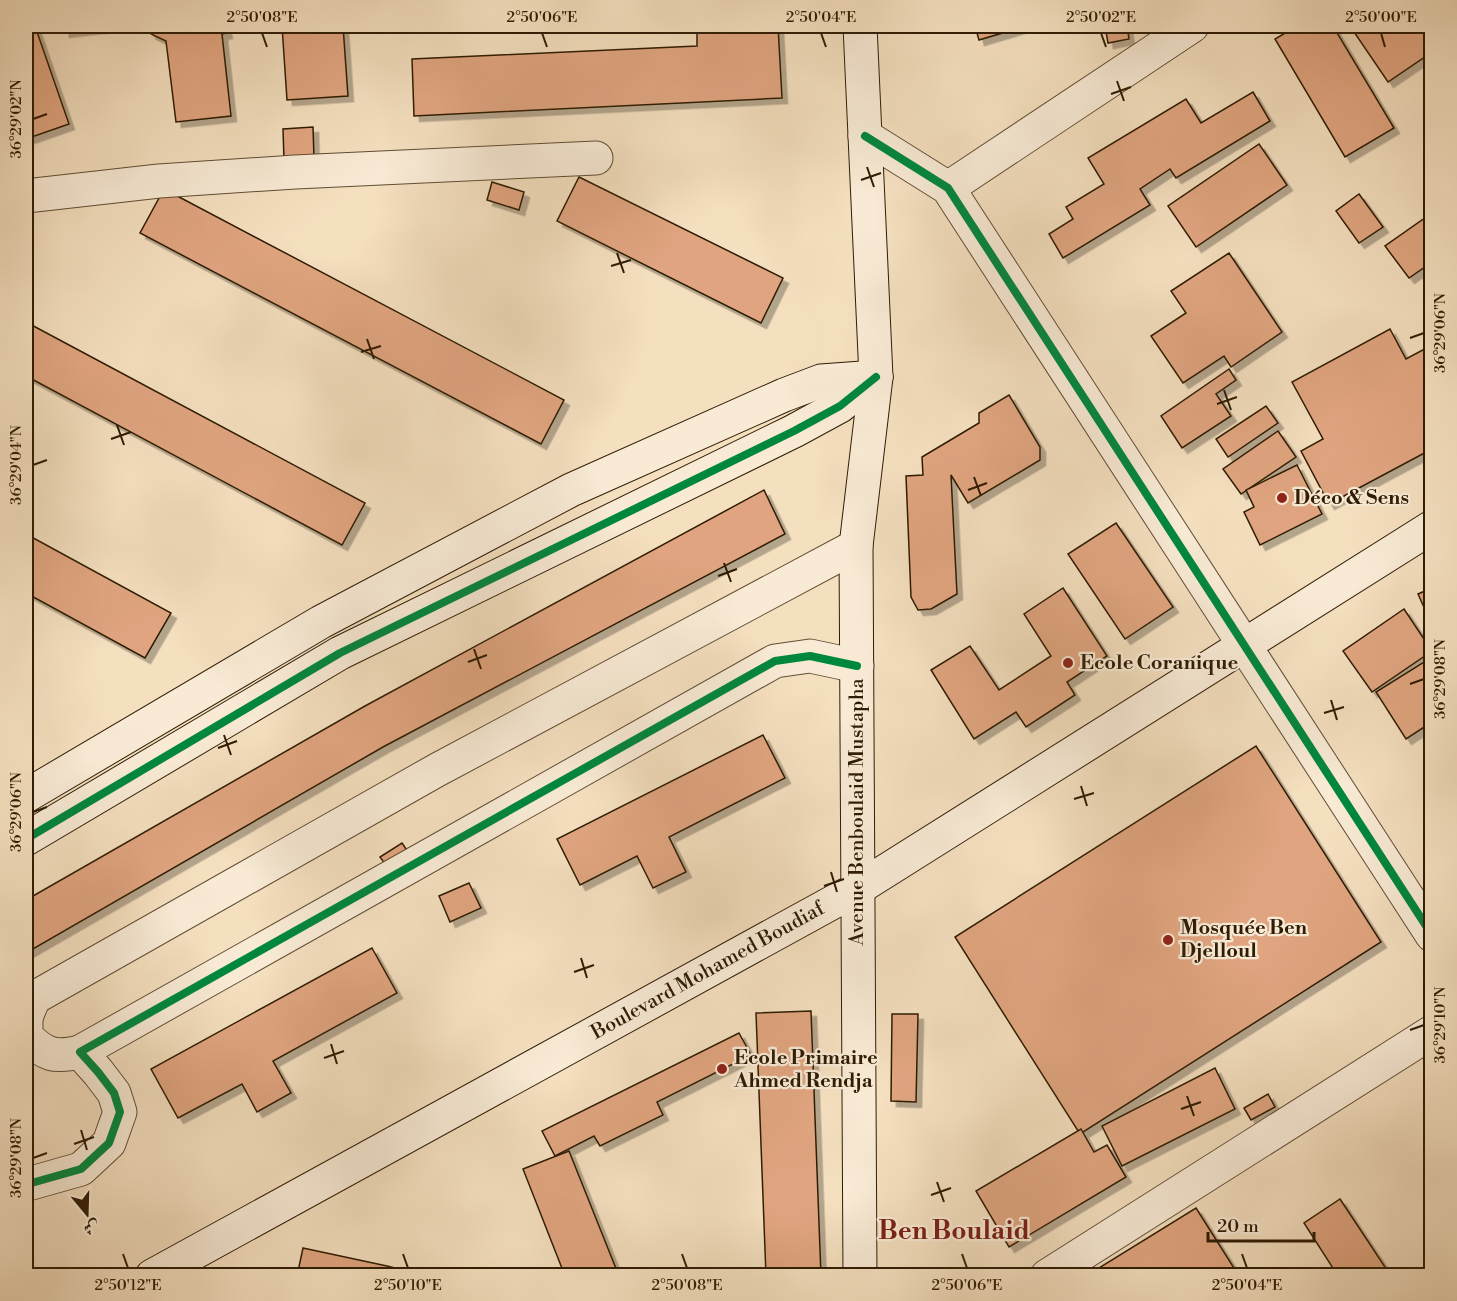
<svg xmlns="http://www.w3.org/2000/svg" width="1457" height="1301" font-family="'Libre Bodoni',Amiri,serif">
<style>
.building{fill:#e0a580;stroke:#2f1c04;stroke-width:1.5;filter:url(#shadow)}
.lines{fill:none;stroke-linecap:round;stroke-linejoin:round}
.street-casing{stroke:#604d33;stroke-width:35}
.secondary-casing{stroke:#2f1c04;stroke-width:35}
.street{stroke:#f8ead5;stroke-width:33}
.secondary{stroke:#f8ead5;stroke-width:33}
.cycleway-casing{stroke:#f8ead5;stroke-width:11}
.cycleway{stroke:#00873e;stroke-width:8}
.ticks{fill:none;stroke:#2f1c04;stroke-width:2}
.poi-dot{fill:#8f2418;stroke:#f8ead5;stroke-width:2}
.labels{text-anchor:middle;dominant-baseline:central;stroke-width:4.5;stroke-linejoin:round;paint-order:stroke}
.poi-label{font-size:20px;font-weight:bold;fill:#2f1c04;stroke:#f8ead5;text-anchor:start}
.street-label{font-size:20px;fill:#2f1c04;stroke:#f8ead5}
.district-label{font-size:26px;font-weight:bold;fill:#7a1f14;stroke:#f8ead5}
.neatline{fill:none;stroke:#2f1c04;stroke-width:2}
.ticks-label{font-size:15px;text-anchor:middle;fill:#2f1c04}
</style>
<defs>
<filter id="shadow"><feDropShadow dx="5.5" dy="5.5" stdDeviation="0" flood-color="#0004"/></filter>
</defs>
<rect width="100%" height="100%" fill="#f4dfbf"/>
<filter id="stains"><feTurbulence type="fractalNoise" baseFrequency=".00333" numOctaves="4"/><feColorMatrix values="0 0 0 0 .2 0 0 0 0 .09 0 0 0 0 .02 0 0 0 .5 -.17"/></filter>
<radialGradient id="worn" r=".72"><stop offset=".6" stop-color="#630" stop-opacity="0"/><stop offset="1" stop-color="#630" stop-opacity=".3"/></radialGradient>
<g class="building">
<polygon points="35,26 69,124 26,139 26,29"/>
<polygon points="63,26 115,26 64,32"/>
<polygon points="146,26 225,26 227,33 222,34 231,116 176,122 166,41 151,34"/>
<polygon points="282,26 343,26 348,96 287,100"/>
<polygon points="697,26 778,26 782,98 414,116 412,59 697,46"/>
<polygon points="975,26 1026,26 979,40"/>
<polygon points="1105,26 1127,26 1129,39 1108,43"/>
<polygon points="1297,26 1333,26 1394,128 1345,157 1275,39"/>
<polygon points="1350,26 1423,26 1432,38 1432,52 1388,82"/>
<polygon points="1253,92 1270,121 1176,178 1170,169 1140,189 1150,205 1063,258 1049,234 1073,219 1066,207 1104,184 1088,158 1186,99 1201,123"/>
<polygon points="313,127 314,158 284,160 283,129"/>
<polygon points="1259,144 1287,185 1196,247 1168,206"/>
<polygon points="579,177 783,278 761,323 557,221"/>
<polygon points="492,182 524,192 519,210 487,200"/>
<polygon points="164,189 564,400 541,444 140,233"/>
<polygon points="1359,194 1383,227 1359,243 1336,211"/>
<polygon points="1432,213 1432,262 1409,278 1385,246"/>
<polygon points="1229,253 1282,332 1231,367 1224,356 1183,383 1151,336 1186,313 1171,291"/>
<polygon points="26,322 365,503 342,545 26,376"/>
<polygon points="1390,329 1406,359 1432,345 1432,449 1329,504 1301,451 1323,439 1292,382"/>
<polygon points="1229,369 1236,380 1216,394 1231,416 1182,448 1161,416"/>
<polygon points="1009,395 1040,447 1040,460 968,503 951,475 957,594 931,609 918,610 911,597 906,476 923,475 922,457 979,423 979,413"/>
<polygon points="1266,406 1278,423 1228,457 1216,439"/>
<polygon points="1278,431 1296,457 1241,494 1223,469"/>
<polygon points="1297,465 1322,514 1260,545 1244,512 1254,507 1246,490"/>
<polygon points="764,490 785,534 383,747 26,953 26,900 365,706"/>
<polygon points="1116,523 1173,607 1125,639 1068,554"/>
<polygon points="26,534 171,613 145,658 26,593"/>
<polygon points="1063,588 1107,656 1067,682 1075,695 1026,727 1016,712 974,739 931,670 970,646 999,690 1051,656 1024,614"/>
<polygon points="1432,588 1432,620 1430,621 1418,594"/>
<polygon points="1404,609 1432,651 1372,692 1343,651"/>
<polygon points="1432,657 1432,722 1406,739 1376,692"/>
<polygon points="763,735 785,778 669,837 686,872 653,888 637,856 580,885 557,839"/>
<polygon points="1256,746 1381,942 1080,1134 955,937"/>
<polygon points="402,843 414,861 393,875 380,857"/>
<polygon points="469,883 481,908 450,922 439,896"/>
<polygon points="372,948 397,993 273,1061 291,1093 257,1112 242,1084 178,1118 151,1069"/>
<polygon points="811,1011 821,1276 766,1276 756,1013"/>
<polygon points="892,1014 918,1014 916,1102 891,1101"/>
<polygon points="739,1033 751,1055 657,1102 663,1115 600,1146 594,1136 555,1156 542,1131"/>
<polygon points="1215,1068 1235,1109 1122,1166 1102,1126"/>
<polygon points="1268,1094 1275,1107 1251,1120 1244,1108"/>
<polygon points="1081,1129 1094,1152 1107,1145 1126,1177 1009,1247 976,1191"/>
<polygon points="569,1151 619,1276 565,1276 523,1169"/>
<polygon points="1340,1199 1387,1270 1378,1276 1338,1276 1304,1223"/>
<polygon points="1196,1208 1239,1276 1086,1276"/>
<polygon points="303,1248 387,1266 427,1276 297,1276"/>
</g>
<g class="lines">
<g class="street-casing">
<g id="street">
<polyline points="865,136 948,188 1432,935"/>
<polyline points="948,188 1192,26"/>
<polyline points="26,196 159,181 295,172 596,158"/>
<polyline points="26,1017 34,998 437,770 856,546"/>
<path d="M26,1018V1036C45,1055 54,1058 80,1052"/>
<polyline points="26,1183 28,1184 81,1169 109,1143 120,1112 114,1093 98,1072 80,1052 775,661 810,656 857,666"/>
<polyline points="1047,1276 1432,1032"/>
</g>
</g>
<g class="secondary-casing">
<g id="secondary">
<polyline points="26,796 321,622 571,490 784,395 821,381 876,377"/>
<polyline points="26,839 340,653 794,431 840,406 876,377"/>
<polyline points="152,1276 857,889 1432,527"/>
<polyline points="860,1276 856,546 876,377 860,26"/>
</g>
</g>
<use href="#street" class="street"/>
<use href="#secondary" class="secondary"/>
<g class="cycleway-casing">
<g id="cycleway">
<polyline points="865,136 948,188 1432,935"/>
<polyline points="26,839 340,653 794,431 840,406 876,377"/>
<polyline points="26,1183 28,1184 81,1169 109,1143 120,1112 114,1093 98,1072 80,1052 775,661 810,656 857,666"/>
</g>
</g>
<use href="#cycleway" class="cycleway"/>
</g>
<path class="ticks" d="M262,33L267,47M542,33L547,47M821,33L826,47M1101,33L1106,47M1381,33L1385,47M1117,81L1124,101M1111,94L1131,87M33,119L47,114M867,167L874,187M861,180L881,173M617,253L624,273M611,266L631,260M1410,338L1424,333M367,339L374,359M361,352L381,346M1224,390L1231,410M1217,404L1237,397M117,425L124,445M111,439L131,432M33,465L47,460M974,477L981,496M968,490L987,483M724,563L731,582M718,576L737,569M474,649L481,669M468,662L487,655M1410,684L1424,679M1331,700L1337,720M1324,713L1344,707M224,735L231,755M218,748L237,741M1081,786L1087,806M1074,799L1094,793M33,812L47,807M831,872L837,892M824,886L844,879M581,958L587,978M574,972L594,965M1410,1030L1424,1025M331,1044L337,1064M324,1058L344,1051M1187,1096L1194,1116M1181,1109L1201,1102M81,1130L87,1150M74,1144L94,1137M33,1158L47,1153M937,1182L944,1202M931,1195L951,1188M123,1254L128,1268M403,1254L408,1268M682,1254L687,1268M962,1254L967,1268M1242,1254L1247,1268"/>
<g class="poi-dot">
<circle cx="1282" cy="498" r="6"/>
<circle cx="1068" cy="663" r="6"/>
<circle cx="1168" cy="940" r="6"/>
<circle cx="722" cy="1069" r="6"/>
</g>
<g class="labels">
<g class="poi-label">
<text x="1294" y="498">Déco &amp; Sens</text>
<text x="1080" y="663">Ecole Coranique</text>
<text x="1180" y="928">Mosquée Ben<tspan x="1180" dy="23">Djelloul</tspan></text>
<text x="734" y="1058">Ecole Primaire<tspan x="734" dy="23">Ahmed Rendja</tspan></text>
</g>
<g class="street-label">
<text transform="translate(857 812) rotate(-90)">Avenue Benboulaid Mustapha</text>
<text transform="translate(708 971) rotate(-29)">Boulevard Mohamed Boudiaf</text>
</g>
<g class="district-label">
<text x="954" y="1231">Ben Boulaid</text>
</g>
</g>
<rect width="1457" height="1301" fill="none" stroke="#f4dfbf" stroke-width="66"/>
<g transform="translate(87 1214) rotate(161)" stroke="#f8ead5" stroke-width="4.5" paint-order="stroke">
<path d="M0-4.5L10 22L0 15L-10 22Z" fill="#2f1c04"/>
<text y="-9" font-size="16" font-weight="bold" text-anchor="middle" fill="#2f1c04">ش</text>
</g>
<path d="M1208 1232v9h106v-9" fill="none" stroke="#2f1c04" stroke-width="3"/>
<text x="1217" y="1232" font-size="18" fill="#2f1c04" stroke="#f8ead5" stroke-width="4.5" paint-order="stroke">20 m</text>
<rect x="33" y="33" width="1391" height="1235" class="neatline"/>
<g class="ticks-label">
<text x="262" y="22">2°50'08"E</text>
<text x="542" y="22">2°50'06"E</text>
<text x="821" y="22">2°50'04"E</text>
<text x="1101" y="22">2°50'02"E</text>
<text x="1381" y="22">2°50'00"E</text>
<text transform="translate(16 119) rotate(-90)" y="5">36°29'02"N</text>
<text transform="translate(1440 333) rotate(-90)" y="5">36°29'06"N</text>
<text transform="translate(16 465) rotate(-90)" y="5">36°29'04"N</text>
<text transform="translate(1440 679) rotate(-90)" y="5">36°29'08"N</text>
<text transform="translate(16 812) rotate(-90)" y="5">36°29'06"N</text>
<text transform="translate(1440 1025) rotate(-90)" y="5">36°29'10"N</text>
<text transform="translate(16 1158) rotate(-90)" y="5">36°29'08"N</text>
<text x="128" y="1290">2°50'12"E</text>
<text x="408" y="1290">2°50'10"E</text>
<text x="687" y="1290">2°50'08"E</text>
<text x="967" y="1290">2°50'06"E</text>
<text x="1247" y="1290">2°50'04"E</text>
</g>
<rect width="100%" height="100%" filter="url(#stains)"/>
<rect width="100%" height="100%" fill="url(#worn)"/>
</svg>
